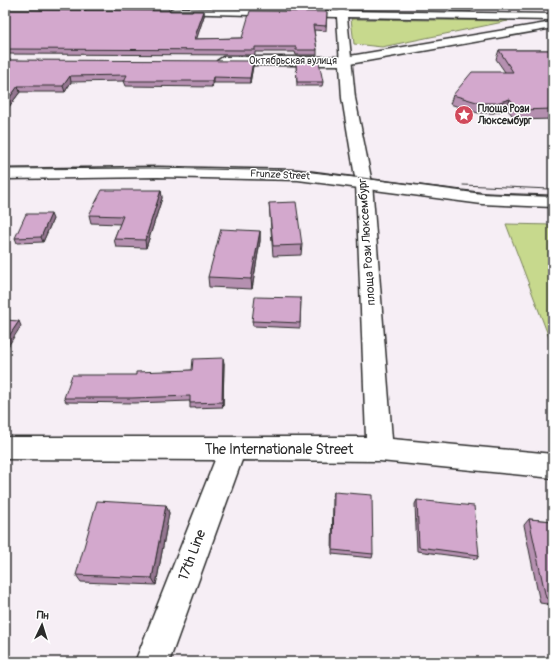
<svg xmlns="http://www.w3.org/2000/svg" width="558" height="667" font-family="Pangolin,sans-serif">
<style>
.green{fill:#c7d98d;stroke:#79825c}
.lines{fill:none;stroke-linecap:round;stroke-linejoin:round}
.street-casing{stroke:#2b2b2b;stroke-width:3}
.secondary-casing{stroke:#2b2b2b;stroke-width:3}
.street{fill:#fff;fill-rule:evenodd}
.secondary{fill:#fff;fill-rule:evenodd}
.tram{stroke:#2b2b2b;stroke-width:1}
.wall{fill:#b590b0;stroke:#2b2b2b}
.shaded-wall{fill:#947690;stroke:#2b2b2b}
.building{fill:#d3a8cd;stroke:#2b2b2b}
.labels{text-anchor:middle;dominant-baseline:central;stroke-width:3;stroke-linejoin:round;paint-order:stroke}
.far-street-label{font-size:10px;fill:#2b2b2b;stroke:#fff}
.far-poi-label{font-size:10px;font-weight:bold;fill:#2b2b2b;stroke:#fff;text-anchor:start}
.street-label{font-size:12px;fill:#2b2b2b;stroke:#fff}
.near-street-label{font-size:14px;fill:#2b2b2b;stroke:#fff}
</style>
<rect width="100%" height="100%" fill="#f6eef5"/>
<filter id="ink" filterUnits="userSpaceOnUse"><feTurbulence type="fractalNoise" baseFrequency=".025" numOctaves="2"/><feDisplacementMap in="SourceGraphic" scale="8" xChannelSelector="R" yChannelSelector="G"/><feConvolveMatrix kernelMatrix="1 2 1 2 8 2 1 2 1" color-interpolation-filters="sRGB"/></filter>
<g filter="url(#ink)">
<g class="green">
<polygon points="351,19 508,21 382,47 354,44"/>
<polygon points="506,224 553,225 553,348"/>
</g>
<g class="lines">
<g class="street-casing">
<g id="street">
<polygon points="5,7 80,7 85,10 80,13 5,13"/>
<polygon points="174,8 338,11 342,9 346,11 553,14 553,20 347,17 355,98 372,183 392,439 553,454 553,478 380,461 242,460 169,662 135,662 215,460 5,459 5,437 366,437 356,183 342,98 337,17 171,13 169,11 171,9"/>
</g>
</g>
<g class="secondary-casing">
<g id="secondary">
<polygon points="553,22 553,28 344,65 223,65 217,61 223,57 344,57"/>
<polygon points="158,167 298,170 482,194 553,197 553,207 482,204 298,180 158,177 5,179 5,169"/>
</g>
</g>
<use href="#street" class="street"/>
<use href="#secondary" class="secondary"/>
<g class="tram">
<polyline points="5,169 152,168 304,171 488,193 553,195"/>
<polyline points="463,185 549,189"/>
</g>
</g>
<g class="wall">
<polygon points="107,5 208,5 207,7 107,6"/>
<rect x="253" y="5" width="74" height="2"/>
<polygon points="449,5 471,5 472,7 471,11 451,10"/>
<polygon points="5,10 204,11 204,16 196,39 242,38 327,12 326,31 314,30 317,50 317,55 296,55 295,52 255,52 255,55 5,54"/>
<polygon points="499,50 553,50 553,119 516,120 507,109 493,113 478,113 450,104 453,95 505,72 496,59"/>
<polygon points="5,60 253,66 250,83 213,83 212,87 126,86 124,81 71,82 65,92 20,92 5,112"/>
<polygon points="296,62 323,82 322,86 297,86"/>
<polygon points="161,190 162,198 146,248 116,247 114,239 120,224 91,223 89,215"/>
<polygon points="269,203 302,245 301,255 273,256"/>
<polygon points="53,219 43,242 17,243 15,238"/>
<polygon points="260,231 260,241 252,289 209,287 208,277"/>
<polygon points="301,298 300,328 253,326 252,321"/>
<polygon points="224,363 223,407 190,408 190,401 134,403 66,402 64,398 136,375 192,370"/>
<polygon points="334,492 373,554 372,558 332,554 333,497"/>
<polygon points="417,500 479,555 477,559 417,551 415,504"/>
<polygon points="166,505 169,513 156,585 81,582 76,575"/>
<polygon points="529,519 553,521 553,605 540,603 524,525"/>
</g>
<g class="shaded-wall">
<polygon points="204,11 204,16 195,44 194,39"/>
<polygon points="253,61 253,66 250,83 250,78"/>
<polygon points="70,76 71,82 65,92 63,86"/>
<polygon points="213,77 213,83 212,87 212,81"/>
<polygon points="18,86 20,92 5,112 5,104"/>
<polygon points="510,99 507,109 493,113 496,103"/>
<polygon points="161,190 162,198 146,248 145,240"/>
<polygon points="51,214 53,219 43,242 41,237"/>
<polygon points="260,231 260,241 252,289 251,279"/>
<polygon points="19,321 21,326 5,351 5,342"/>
<polygon points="223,358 224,363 223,407 222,402"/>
<polygon points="166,505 169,513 156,585 152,578"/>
</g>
<g class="building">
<polygon points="451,5 471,5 472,7 452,6"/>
<polygon points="5,10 204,11 194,39 242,38 250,11 327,12 326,26 313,25 317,50 296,50 296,47 255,47 255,50 5,49"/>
<polygon points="499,50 553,50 553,109 519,110 510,99 496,103 480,103 453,95 472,72 513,72"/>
<polygon points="5,60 253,61 250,78 213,77 212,81 124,81 127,75 70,76 63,86 18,86 5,104"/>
<polygon points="296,62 319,62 323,82 297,82"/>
<polygon points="102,190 161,190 145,240 114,239 123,216 89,215"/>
<polygon points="296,202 302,245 273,246 269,203"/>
<polygon points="26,214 51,214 41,237 15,238"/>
<polygon points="221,229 260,231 251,279 208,277"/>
<polygon points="255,297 301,298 300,323 252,321"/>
<polygon points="5,320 19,321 5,342"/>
<polygon points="223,358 222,402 190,403 190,396 132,398 64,398 72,375 136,375 136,372 192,370 193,359"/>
<polygon points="334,492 372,495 373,554 333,550"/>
<polygon points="417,500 474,506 479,555 419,547"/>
<polygon points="97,501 166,505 152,578 76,575"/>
<polygon points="529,519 553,521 553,599 546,598"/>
</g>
</g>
<defs>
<g id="sight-disc" transform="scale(1)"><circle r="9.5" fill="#d1495b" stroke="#fff"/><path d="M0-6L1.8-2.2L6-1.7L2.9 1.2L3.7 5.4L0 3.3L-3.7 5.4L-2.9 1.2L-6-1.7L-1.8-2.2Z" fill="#fff"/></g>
</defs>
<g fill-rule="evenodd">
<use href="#sight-disc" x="464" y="115"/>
</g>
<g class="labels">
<g class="far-street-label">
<text x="293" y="61">Октябрьская вулиця</text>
<text transform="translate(280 175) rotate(3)">Frunze Street</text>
</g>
<g class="far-poi-label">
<text x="478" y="109">Площа Рози<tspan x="478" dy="12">Люксембург</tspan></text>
</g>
<g class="street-label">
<text transform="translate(367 242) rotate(-94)">площа Рози Люксембург</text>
</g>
<g class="near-street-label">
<text x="279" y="449">The Internationale Street</text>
<text transform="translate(192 555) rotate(-69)">17th Line</text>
</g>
</g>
<rect width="558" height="667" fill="none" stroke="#fff" stroke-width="20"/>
<rect x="10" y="10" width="538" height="647" fill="none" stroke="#2b2b2b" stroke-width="1.5" filter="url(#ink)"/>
<g transform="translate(42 625) rotate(4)" stroke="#ffffff" stroke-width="3" paint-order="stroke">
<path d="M0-3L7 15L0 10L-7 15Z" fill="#2b2b2b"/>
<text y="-6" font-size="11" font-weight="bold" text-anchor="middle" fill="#2b2b2b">Пн</text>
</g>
</svg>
